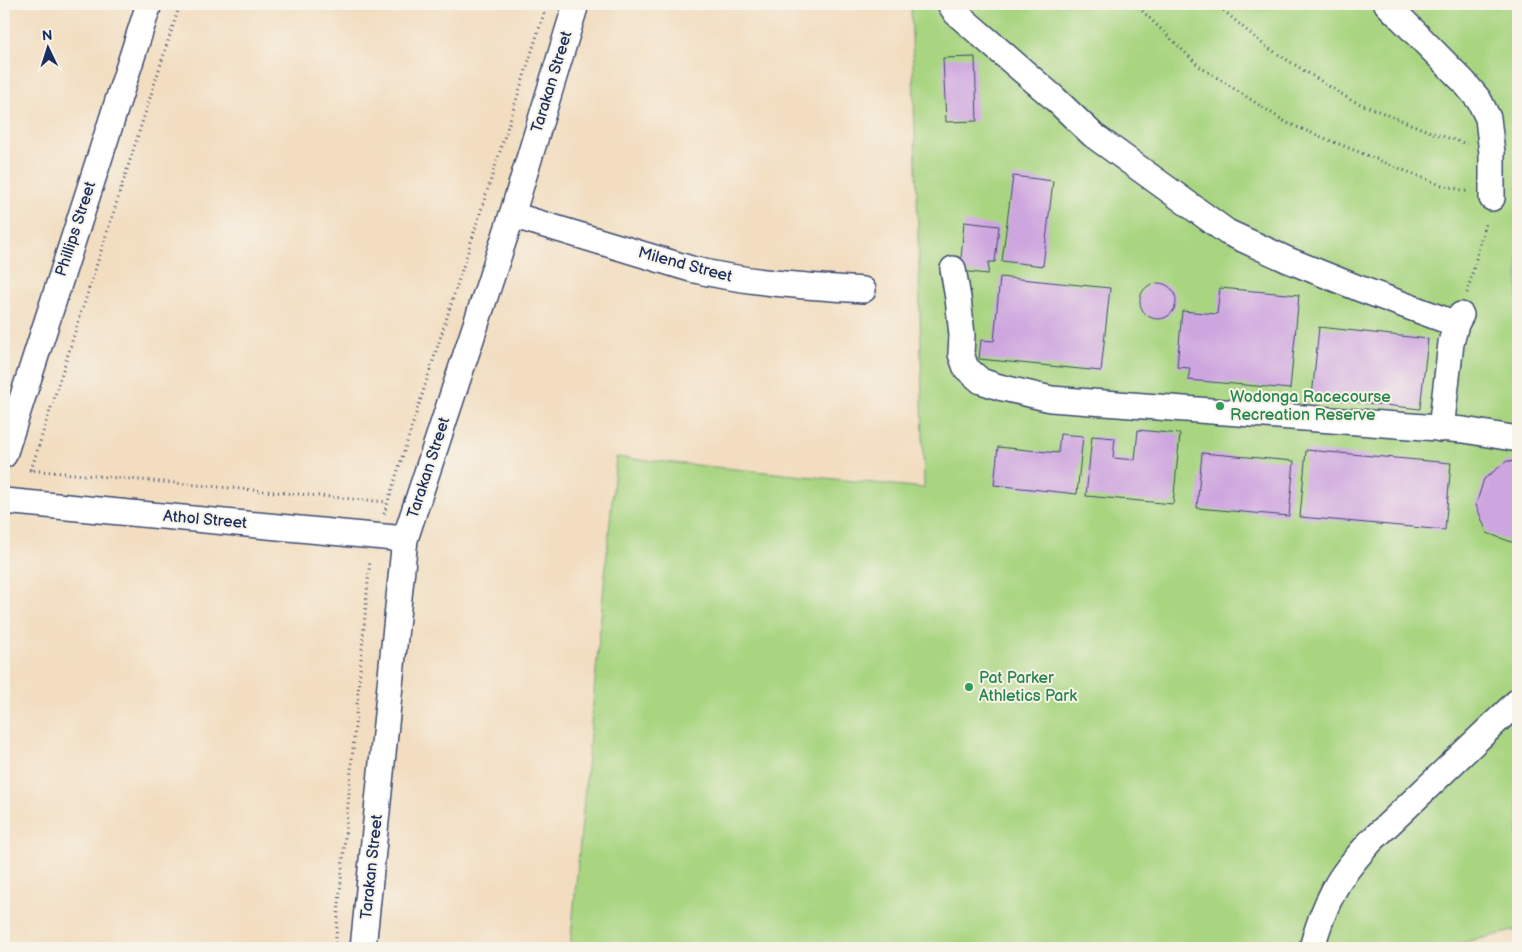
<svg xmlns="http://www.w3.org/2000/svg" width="1522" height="952" font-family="'Balsamiq Sans',sans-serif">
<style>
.green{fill:#a9d581;stroke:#628270}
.building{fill:#cea6df}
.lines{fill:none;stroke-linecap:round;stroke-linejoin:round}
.minor-casing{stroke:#3b496d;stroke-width:28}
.path{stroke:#3b496d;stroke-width:3;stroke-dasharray:1 4;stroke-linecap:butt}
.minor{stroke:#fff;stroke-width:25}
.leisure-dot{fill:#2e9e5b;stroke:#f7f3e8;stroke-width:2}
.labels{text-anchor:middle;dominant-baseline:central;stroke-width:4;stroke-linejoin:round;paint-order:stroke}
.street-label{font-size:16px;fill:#1b2f5e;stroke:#f7f3e8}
.leisure-label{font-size:16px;fill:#27864d;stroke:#f7f3e8;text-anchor:start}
</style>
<rect width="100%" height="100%" fill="#f7f3e8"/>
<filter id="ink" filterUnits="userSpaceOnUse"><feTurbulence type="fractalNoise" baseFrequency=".02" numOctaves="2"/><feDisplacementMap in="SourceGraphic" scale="10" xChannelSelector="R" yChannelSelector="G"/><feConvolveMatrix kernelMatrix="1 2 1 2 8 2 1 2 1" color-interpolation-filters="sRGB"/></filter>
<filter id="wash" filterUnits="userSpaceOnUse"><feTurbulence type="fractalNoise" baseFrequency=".0096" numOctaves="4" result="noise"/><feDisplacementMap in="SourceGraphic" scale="20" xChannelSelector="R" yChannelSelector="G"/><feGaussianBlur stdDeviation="1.12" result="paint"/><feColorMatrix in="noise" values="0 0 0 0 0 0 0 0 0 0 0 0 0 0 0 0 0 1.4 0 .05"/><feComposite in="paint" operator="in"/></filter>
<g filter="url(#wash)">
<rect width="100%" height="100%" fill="#f2ddc0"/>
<polygon class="green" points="911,4 1518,4 1518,930 1439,948 570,948 616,457 924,488 919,267"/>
<g id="blocks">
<g class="building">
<polygon points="975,57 977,121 946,122 943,58"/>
<polygon points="1013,176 1053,181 1043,266 1002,261"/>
<polygon points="964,222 999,226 995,262 989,262 988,274 960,271"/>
<polygon points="1000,277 1110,288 1101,371 979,359 981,340 994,341"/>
<circle cx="1158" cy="301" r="18"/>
<polygon points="1220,288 1299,295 1290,389 1188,380 1190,368 1177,367 1182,311 1217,314"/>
<polygon points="1319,327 1428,339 1420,409 1312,397"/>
<polygon points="1138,430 1180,434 1173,504 1086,496 1092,436 1115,438 1113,458 1135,460"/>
<polygon points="1060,434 1083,436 1077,494 994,485 998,447 1058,453"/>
<polygon points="1306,450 1451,463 1445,530 1300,517"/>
<polygon points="1202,453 1294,461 1289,516 1197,508"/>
<polygon points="1507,461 1518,462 1518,542 1514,543 1487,533 1476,505 1484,479"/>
</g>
</g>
</g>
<g filter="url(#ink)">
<use href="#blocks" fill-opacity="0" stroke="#3b496d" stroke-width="1"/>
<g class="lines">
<g class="minor-casing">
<g id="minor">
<polyline points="950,4 956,13 1053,97 1093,135 1227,232 1288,260 1358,288 1456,324"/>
<polyline points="1387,4 1464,82 1479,100 1488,118 1492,153 1492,198"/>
<path d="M512,215L691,269C747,283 805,286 863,290"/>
<polyline points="953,269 958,298 962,335 961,354 966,368 981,381 999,387 1051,399 1464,430 1518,439"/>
<polyline points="1441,429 1451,343 1456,324 1461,315"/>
<polyline points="4,455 149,4"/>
<polyline points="4,501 405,539"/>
<polyline points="363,948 405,539 512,215 576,4"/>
<path d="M1312,948C1317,928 1324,909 1334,890C1343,872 1358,856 1371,841L1518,701"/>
</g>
</g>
<g class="path">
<polyline points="1135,4 1199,66 1287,123 1438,184 1469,192"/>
<polyline points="1216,4 1265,46 1351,100 1433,133 1467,144"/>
<polyline points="1467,293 1486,221"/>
<polyline points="29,470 387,502"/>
<polyline points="31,470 180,4"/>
<polyline points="384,514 547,4"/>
<polyline points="335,948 370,560"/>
</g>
<use href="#minor" class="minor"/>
</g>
</g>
<g class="leisure-dot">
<circle cx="1220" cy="406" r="5"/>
<circle cx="969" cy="687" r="5"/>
</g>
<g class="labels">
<g class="street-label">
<text transform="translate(552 82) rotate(-73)">Tarakan Street</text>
<text transform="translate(76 229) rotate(-72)">Phillips Street</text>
<text transform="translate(685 265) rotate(15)">Milend Street</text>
<text transform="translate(429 468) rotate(-72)">Tarakan Street</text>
<text transform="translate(205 520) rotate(5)">Athol Street</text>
<text transform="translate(372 867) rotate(-84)">Tarakan Street</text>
</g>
<g class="leisure-label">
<text x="1230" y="397">Wodonga Racecourse<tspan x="1230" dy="18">Recreation Reserve</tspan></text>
<text x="979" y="678">Pat Parker<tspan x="979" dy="18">Athletics Park</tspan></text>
</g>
</g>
<rect width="1522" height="952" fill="none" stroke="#f7f3e8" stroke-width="20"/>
<g transform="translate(48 48) rotate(356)" stroke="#f7f3e8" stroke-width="4" paint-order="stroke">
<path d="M0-4L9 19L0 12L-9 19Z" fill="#1b2f5e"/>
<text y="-8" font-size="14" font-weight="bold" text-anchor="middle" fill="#1b2f5e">N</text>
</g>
</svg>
